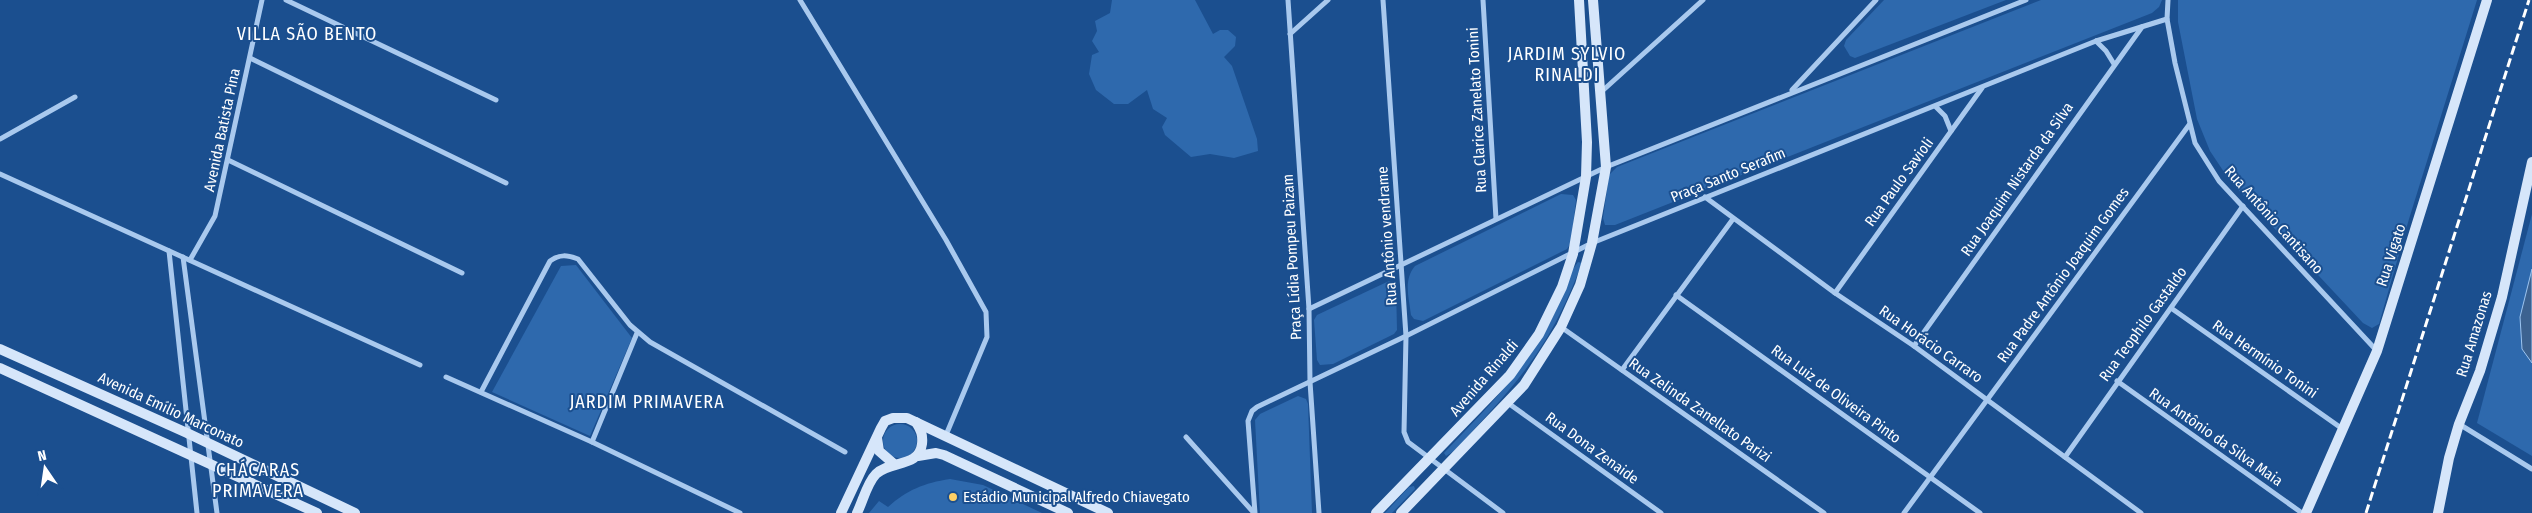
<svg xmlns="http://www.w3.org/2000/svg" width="2532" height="513" font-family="'Fira Sans Condensed',sans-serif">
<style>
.green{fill:#2e69ad}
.water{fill:#3c6290;stroke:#9cc4f0}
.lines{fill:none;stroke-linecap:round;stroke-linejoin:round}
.street{stroke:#a9c9ee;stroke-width:5}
.secondary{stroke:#d6e6fa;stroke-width:10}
.rail{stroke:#fff;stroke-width:3;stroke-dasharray:9 4;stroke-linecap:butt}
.poi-dot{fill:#ffd166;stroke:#1b4f8f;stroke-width:2}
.labels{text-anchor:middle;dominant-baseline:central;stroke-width:4;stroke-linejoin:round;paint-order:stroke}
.street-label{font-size:15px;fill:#fff;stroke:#1b4f8f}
.poi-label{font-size:15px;fill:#fff;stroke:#1b4f8f;text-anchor:start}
.quarter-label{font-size:18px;letter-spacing:1px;fill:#fff;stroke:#1b4f8f}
</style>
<rect width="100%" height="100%" fill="#1b4f8f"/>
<g class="green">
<polygon points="1112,0 1195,0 1213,34 1220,30 1228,30 1236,37 1235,46 1224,57 1232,66 1257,139 1258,151 1234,158 1210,154 1191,157 1165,135 1162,127 1167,118 1153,109 1147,90 1128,104 1114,104 1096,90 1089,74 1092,55 1099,52 1092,41 1097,31 1095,21 1110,13"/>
<polygon points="1884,0 2006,0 1855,58 1850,56 1844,46 1846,40"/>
<polygon points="2041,0 2162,0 2159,7 2152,13 1615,225 1605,225 1603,218 1609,175 1617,167"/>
<polygon points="2178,0 2477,0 2409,219 2379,324 2372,328 2363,323 2230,181 2210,151 2197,119 2178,22"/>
<path d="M1561,194L1573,195L1576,200L1571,243L1567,249L1423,321L1414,319L1411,315C1409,298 1403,280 1415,266Z"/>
<polygon points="2532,214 2532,456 2477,423"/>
<path d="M1578,262L1582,263C1555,334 1530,369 1479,424C1469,434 1458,450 1446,456L1444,453C1503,391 1544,352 1573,269Z"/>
<polygon points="576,265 632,338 590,436 492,392 561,266"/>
<polygon points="1389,281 1396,286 1397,330 1394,334 1333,364 1320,365 1317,360 1314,320 1317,315"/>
<polygon points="1298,396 1306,399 1308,404 1312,513 1260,513 1255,420 1260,414"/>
<circle cx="900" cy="441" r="17"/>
<path d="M950,479L983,485L1042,513H869L879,501L888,507C907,490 924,483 950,479Z"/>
<polygon points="1414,486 1415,489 1392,513 1385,513 1409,487"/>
</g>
<polygon class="water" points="2532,269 2532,363 2522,349 2520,317"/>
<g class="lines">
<g class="street">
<polyline points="286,0 496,100"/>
<polyline points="800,0 946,240 986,312 987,337 946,435"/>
<polyline points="1288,0 1309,309 1310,382 1319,513"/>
<polyline points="1383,0 1406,336 1404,432 1408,442 1503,513"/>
<polyline points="1483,0 1496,219"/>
<polyline points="2168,0 2167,19 2175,63 2195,143 2219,181 2377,351"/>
<polyline points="1290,34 1328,0"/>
<polyline points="2096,41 2106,51 2114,64"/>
<polyline points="250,58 506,183"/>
<polyline points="1792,90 1876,0"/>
<polyline points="1600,93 1703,0"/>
<polyline points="1936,107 1945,116 1951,131"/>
<polyline points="0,139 75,97"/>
<polyline points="228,160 462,273"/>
<polyline points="0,174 420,365"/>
<polyline points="1705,197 1835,293 1914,346 2141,513"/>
<polyline points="169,251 197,513"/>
<polyline points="183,257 217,513"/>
<polyline points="190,260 215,216 262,0"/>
<polyline points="1835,293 1982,88"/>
<polyline points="1676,295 1980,513"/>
<polyline points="2171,308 2344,430"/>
<polyline points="1309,309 1606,167 2026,0"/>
<polyline points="1561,327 1824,513"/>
<polyline points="1914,346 2142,27"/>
<polyline points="1622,370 1733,219"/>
<polyline points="446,377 592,442 740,513"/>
<polyline points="2117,381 2302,513"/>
<path d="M481,392L550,261C560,254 567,255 578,259L630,325L650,342L845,452"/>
<polyline points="1508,403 1661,513"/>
<polyline points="2459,424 2532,469"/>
<polyline points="1186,437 1254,513"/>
<polyline points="592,442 637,333"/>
<polyline points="2065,457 2243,206"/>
<polyline points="1255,513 1248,421 1252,411 1257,407 1406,336 1592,243 2096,41 2167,19"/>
<polyline points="1904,513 2189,125"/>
</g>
<g class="secondary">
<polyline points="0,349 187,433 355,513"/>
<polyline points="0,368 317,513"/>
<polyline points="877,438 879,451 894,464"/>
<polyline points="918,456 936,453 944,455 1068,513"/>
<polyline points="841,513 881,428 885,421 893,418 907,418 1108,513"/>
<path d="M857,513C863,501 867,483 876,474C890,460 919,468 922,444C923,435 921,430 916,422"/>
<polyline points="1376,513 1510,375 1539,334 1562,287 1573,254 1586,177 1587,142 1579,0"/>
<polyline points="1401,513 1524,385 1561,327 1580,285 1592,243 1606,167 1593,0"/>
<polyline points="2306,513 2377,351 2487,0"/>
<polyline points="2438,513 2449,458 2459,424 2480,371 2502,297 2532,162"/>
</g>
<polyline class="rail" points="2366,513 2529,0"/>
</g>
<circle class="poi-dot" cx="953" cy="497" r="5"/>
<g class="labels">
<g class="street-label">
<text transform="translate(1477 110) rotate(-93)">Rua Clarice Zanelato Tonini</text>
<text transform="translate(222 130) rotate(-78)">Avenida Batista Pina</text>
<text transform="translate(1728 175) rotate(-22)">Praça Santo Serafim</text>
<text transform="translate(2017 179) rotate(-55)">Rua Joaquim Nistarda da Silva</text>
<text transform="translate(1899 182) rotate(-54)">Rua Paulo Savioli</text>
<text transform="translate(2274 220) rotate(48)">Rua Antônio Cantisano</text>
<text transform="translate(1387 236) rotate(-94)">Rua Antônio vendrame</text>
<text transform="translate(2391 255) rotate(-72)">Rua Vigato</text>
<text transform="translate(1292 257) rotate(-93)">Praça Lídia Pompeu Paizam</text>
<text transform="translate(2063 275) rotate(-54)">Rua Padre Antônio Joaquim Gomes</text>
<text transform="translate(2143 324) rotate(-54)">Rua Teophilo Gastaldo</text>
<text transform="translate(2474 334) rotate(-73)">Rua Amazonas</text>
<text transform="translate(1931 344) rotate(35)">Rua Horácio Carraro</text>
<text transform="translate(2265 359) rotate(35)">Rua Hermínio Tonini</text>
<text transform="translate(1484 378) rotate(-49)">Avenida Rinaldi</text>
<text transform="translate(1836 394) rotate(36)">Rua Luiz de Oliveira Pinto</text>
<text transform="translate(171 410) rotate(25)">Avenida Emílio Marconato</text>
<text transform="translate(1700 410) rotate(35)">Rua Zelinda Zanellato Parizi</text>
<text transform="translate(2216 437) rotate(35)">Rua Antônio da Silva Maia</text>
<text transform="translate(1592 448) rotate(36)">Rua Dona Zenaide</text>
</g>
<g class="poi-label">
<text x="963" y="497">Estádio Municipal Alfredo Chiavegato</text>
</g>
<g class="quarter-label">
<text x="307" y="34">VILLA SÃO BENTO</text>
<text x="1567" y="54">JARDIM SYLVIO<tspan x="1567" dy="21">RINALDI</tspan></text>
<text x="647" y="402">JARDIM PRIMAVERA</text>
<text x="258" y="470">CHÁCARAS<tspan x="258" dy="21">PRIMAVERA</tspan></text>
</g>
</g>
<g transform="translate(45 468) rotate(347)" stroke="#1b4f8f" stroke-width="4" paint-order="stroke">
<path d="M0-4L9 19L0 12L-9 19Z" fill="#ffffff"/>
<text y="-8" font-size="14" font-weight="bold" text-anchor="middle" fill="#ffffff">N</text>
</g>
</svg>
